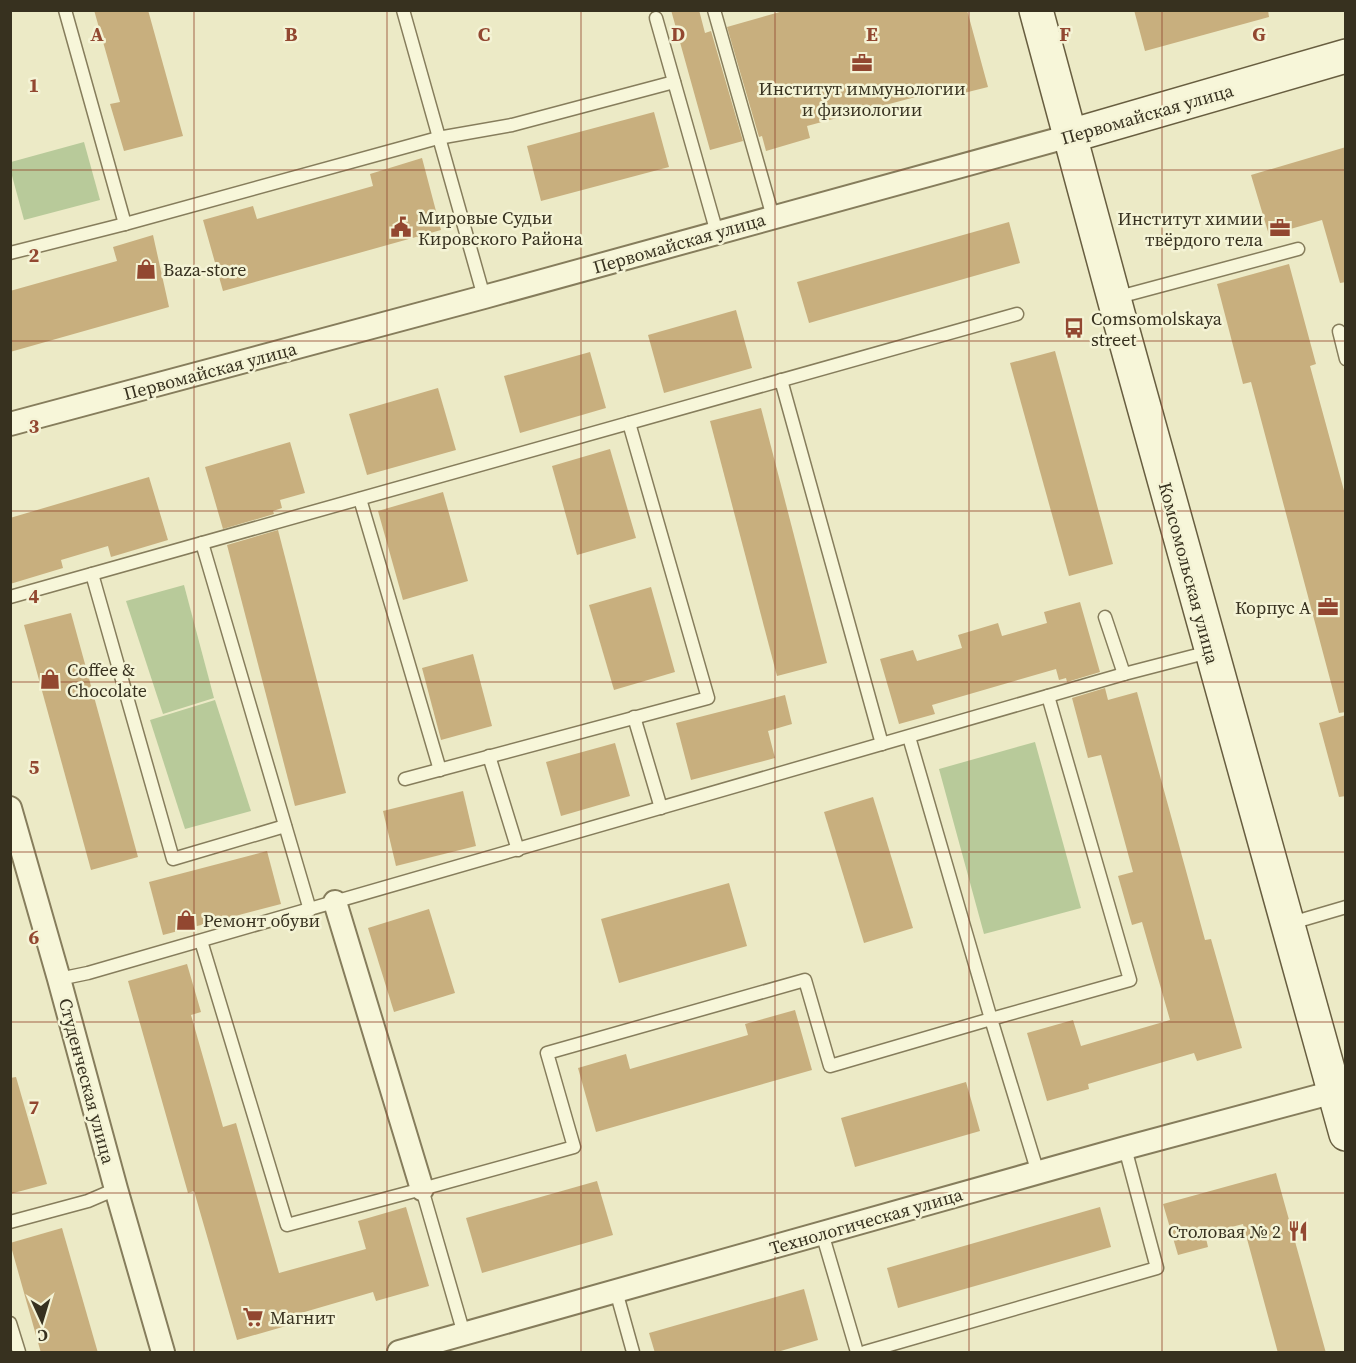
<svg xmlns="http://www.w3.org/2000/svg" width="1356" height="1363" font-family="'Source Serif 4',serif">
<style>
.green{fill:#b8ca9a}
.building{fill:#c8af7e}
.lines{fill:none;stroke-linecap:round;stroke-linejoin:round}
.lane-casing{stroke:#867d5c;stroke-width:15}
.street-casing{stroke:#867d5c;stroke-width:26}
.secondary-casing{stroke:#685e40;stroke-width:36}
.lane{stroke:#f7f6d9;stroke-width:12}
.street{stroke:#f7f6d9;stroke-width:22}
.secondary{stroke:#f7f6d9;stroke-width:33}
.grid{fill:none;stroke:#924730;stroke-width:1.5;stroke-opacity:0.55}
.labels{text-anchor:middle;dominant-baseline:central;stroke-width:5;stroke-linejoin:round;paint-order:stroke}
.poi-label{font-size:18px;fill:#37311f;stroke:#f4f3d5;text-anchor:start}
.street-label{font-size:18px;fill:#37311f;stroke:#f4f3d5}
.grid-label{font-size:20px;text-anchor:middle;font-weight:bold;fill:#924730;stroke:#f4f3d5;stroke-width:5;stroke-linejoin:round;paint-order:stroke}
</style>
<rect width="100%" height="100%" fill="#eceac6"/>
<g class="green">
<polygon points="84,142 100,200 24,220 11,172 11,162"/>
<polygon points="184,585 214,698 163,714 126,601"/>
<polygon points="215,700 251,811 185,829 150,720"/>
<polygon points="1035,742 1081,908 984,934 939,769"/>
</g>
<g class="building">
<polygon points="94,10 148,10 183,136 124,151 110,104 120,102"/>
<polygon points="671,10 699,10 705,33 711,31 743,141 710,150"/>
<polygon points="787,10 967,10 988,87 952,96 949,88 807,126 810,138 766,151 762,136 759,137 727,27"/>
<polygon points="1134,10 1268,10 1269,17 1145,51"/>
<polygon points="654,112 669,167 541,201 527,146"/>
<polygon points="1346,147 1346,282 1340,283 1322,220 1269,235 1251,175"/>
<polygon points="422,158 441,230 223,291 203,220 253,206 257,219 373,186 370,174"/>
<polygon points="1009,222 1020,263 809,323 797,282"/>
<polygon points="153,235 169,307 10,352 10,291 117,261 113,247"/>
<polygon points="1289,264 1316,364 1310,366 1346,498 1346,712 1339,713 1251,382 1243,384 1217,284"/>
<polygon points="736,310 752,368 664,393 648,335"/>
<polygon points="1055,351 1113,564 1069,576 1010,363"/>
<polygon points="590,352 606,408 520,433 504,376"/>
<polygon points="438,388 456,450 367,475 349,414"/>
<polygon points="761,408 827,663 777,676 710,421"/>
<polygon points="290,442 305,493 280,500 282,508 273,511 274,514 223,529 205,467"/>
<polygon points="610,449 636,538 577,555 552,466"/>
<polygon points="149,477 168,540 111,557 108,546 61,560 63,568 10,584 10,518"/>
<polygon points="443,492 468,581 403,600 378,511"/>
<polygon points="278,530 346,793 295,806 227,545"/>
<polygon points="651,587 675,672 614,690 589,605"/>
<polygon points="1080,602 1100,672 1067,682 1066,678 1059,680 1056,669 932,705 935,714 899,724 880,659 913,650 917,661 962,648 958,635 998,623 1002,636 1047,623 1044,612"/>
<polygon points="71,613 138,857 91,870 24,625"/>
<polygon points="473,654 492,726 441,740 422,668"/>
<polygon points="1105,688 1108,700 1137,692 1205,940 1211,939 1242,1048 1197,1061 1194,1053 1088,1084 1089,1089 1047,1101 1027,1033 1073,1020 1081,1046 1170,1020 1142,922 1132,925 1118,876 1133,872 1101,755 1088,758 1072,698"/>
<polygon points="785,695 792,724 768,731 775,758 691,780 676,723"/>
<polygon points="1346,715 1346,796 1339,797 1319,723"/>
<polygon points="615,743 630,796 561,816 546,762"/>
<polygon points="463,791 476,846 396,866 383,811"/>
<polygon points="873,797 913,928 864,943 824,812"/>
<polygon points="267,851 281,904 163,935 149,882"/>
<polygon points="729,883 747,946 619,983 601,919"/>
<polygon points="429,909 455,993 394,1012 368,928"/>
<polygon points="187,964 201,1012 191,1015 223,1127 236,1123 279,1273 366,1249 358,1221 406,1207 429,1286 376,1301 373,1292 284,1318 286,1326 237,1340 194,1191 188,1193 128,981"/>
<polygon points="795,1010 812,1070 596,1132 578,1068 626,1054 630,1069 748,1035 745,1024"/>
<polygon points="16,1077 47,1184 10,1194 10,1078"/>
<polygon points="966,1082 980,1131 855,1167 841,1118"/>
<polygon points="1276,1173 1326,1353 1278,1353 1243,1224 1205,1234 1208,1247 1178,1255 1163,1204"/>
<polygon points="597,1181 613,1235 482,1273 466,1218"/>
<polygon points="1100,1207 1111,1247 898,1308 887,1268"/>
<polygon points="62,1228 98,1353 41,1353 10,1243"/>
<polygon points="804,1289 818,1340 774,1353 655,1353 649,1333"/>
</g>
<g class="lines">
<g class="lane-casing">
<g id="lane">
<polyline points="65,10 125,224"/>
<polyline points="403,10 484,297"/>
<polyline points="714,10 773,217"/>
<polyline points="656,18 717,233"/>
<polyline points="10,253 125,224 438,138 512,125 674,82"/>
<polyline points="1115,298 1298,249"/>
<polyline points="1339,331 1346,359"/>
<polyline points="781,380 882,744"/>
<polyline points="360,499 440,770"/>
<polyline points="202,543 310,910"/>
<polyline points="92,574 173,859 285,826"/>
<polyline points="10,597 1017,314"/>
<polyline points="1105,617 1124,674"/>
<polyline points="634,717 661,808"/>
<polyline points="489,756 518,850"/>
<polyline points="405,779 708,698 629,423"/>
<polyline points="1288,924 1346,907"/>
<polyline points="201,941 287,1225 422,1189 464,1334"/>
<polyline points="59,979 88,973 1124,674 1209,652"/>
<polyline points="1038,1173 991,1019 1130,980 1048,696"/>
<polyline points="422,1189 574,1147 547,1053 805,980 830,1066 991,1019 909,737"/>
<polyline points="10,1222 88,1201 116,1189"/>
<polyline points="822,1233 857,1352"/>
<polyline points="616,1291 633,1352"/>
<polyline points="10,1323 19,1352"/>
<polyline points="865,1352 1157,1268 1125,1148"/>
</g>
</g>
<g class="street-casing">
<g id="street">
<polyline points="10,424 484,297 1070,136"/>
<polyline points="10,808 59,979 116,1189 163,1352"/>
<polyline points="335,902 422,1189"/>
<polyline points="399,1352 1125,1148 1334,1092"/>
</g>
</g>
<g class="secondary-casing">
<g id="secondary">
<polyline points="1036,10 1119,317 1346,1134"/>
<polyline points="1070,136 1346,56"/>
</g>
</g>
<use href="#lane" class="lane"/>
<use href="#street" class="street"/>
<use href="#secondary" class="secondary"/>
</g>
<path class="grid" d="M194,10V1352M387,10V1352M581,10V1352M775,10V1352M969,10V1352M1162,10V1352M10,170H1346M10,341H1346M10,511H1346M10,682H1346M10,852H1346M10,1022H1346M10,1193H1346"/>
<defs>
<g id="office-bare" transform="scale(1.62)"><path d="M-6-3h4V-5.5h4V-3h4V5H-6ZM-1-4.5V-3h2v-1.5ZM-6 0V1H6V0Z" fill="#924730" stroke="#f4f3d5" stroke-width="2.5" paint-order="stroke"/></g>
<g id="civic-bare" transform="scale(1.62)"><path d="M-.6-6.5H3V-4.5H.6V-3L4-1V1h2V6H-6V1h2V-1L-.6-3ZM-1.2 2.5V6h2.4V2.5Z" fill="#924730" stroke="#f4f3d5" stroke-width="2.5" paint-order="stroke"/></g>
<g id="shop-bare" transform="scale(1.62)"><path d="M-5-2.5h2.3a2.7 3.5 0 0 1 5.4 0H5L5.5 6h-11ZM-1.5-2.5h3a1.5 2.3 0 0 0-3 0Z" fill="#924730" stroke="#f4f3d5" stroke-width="2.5" paint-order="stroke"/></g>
<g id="bus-bare" transform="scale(1.62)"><path d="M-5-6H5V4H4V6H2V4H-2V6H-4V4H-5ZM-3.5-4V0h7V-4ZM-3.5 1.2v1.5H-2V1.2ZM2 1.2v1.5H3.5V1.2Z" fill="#924730" stroke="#f4f3d5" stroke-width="2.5" paint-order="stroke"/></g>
<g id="restaurant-bare" transform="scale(1.62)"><path d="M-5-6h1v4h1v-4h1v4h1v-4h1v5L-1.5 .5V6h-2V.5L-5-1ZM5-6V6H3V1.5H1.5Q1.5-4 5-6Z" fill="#924730" stroke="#f4f3d5" stroke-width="2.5" paint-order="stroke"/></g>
<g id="supermarket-bare" transform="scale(1.62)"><path d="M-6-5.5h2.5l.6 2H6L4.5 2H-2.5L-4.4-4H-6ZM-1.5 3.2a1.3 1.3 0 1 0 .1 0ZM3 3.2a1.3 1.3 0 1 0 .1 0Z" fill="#924730" stroke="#f4f3d5" stroke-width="2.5" paint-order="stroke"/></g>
</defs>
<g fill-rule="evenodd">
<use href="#office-bare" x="862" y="63"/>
<use href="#civic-bare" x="401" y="227"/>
<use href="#office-bare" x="1280" y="228"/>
<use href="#shop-bare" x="146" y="269"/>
<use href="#bus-bare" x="1074" y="328"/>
<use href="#office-bare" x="1328" y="607"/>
<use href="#shop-bare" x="50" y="679"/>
<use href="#shop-bare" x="186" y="920"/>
<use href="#restaurant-bare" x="1298" y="1231"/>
<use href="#supermarket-bare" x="253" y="1317"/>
</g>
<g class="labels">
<g class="poi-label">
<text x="862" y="88" text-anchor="middle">Институт иммунологии<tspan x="862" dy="21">и физиологии</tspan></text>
<text x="418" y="217">Мировые Судьи<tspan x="418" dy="21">Кировского Района</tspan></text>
<text x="1263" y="218" text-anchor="end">Институт химии<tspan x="1263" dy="21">твёрдого тела</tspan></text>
<text x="163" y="269">Baza-store</text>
<text x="1091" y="318">Comsomolskaya<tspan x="1091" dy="21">street</tspan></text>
<text x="1311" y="607" text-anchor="end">Корпус А</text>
<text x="67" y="669">Coffee &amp;<tspan x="67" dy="21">Chocolate</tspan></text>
<text x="203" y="920">Ремонт обуви</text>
<text x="1281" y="1231" text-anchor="end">Столовая № 2</text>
<text x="270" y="1317">Магнит</text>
</g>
<g class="street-label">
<text transform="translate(1147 114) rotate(-16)">Первомайская улица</text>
<text transform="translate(679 243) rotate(-16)">Первомайская улица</text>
<text transform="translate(210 371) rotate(-15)">Первомайская улица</text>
<text transform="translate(1189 573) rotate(75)">Комсомольская улица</text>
<text transform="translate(87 1081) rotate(75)">Студенческая улица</text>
<text transform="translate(866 1221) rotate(-16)">Технологическая улица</text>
</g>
</g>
<g class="grid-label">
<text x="97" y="41">A</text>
<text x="291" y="41">B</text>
<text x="484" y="41">C</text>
<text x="678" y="41">D</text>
<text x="872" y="41">E</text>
<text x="1065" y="41">F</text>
<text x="1259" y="41">G</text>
<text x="34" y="92">1</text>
<text x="34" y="262">2</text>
<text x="34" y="433">3</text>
<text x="34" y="603">4</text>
<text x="34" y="774">5</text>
<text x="34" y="944">6</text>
<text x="34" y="1114">7</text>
</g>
<rect width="1356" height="1363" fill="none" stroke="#37311f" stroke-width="24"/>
<g transform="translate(42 1321) rotate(176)" stroke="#f4f3d5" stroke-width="4.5" paint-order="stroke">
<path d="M0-4.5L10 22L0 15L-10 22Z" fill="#37311f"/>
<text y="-9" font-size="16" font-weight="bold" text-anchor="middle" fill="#37311f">С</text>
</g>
</svg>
